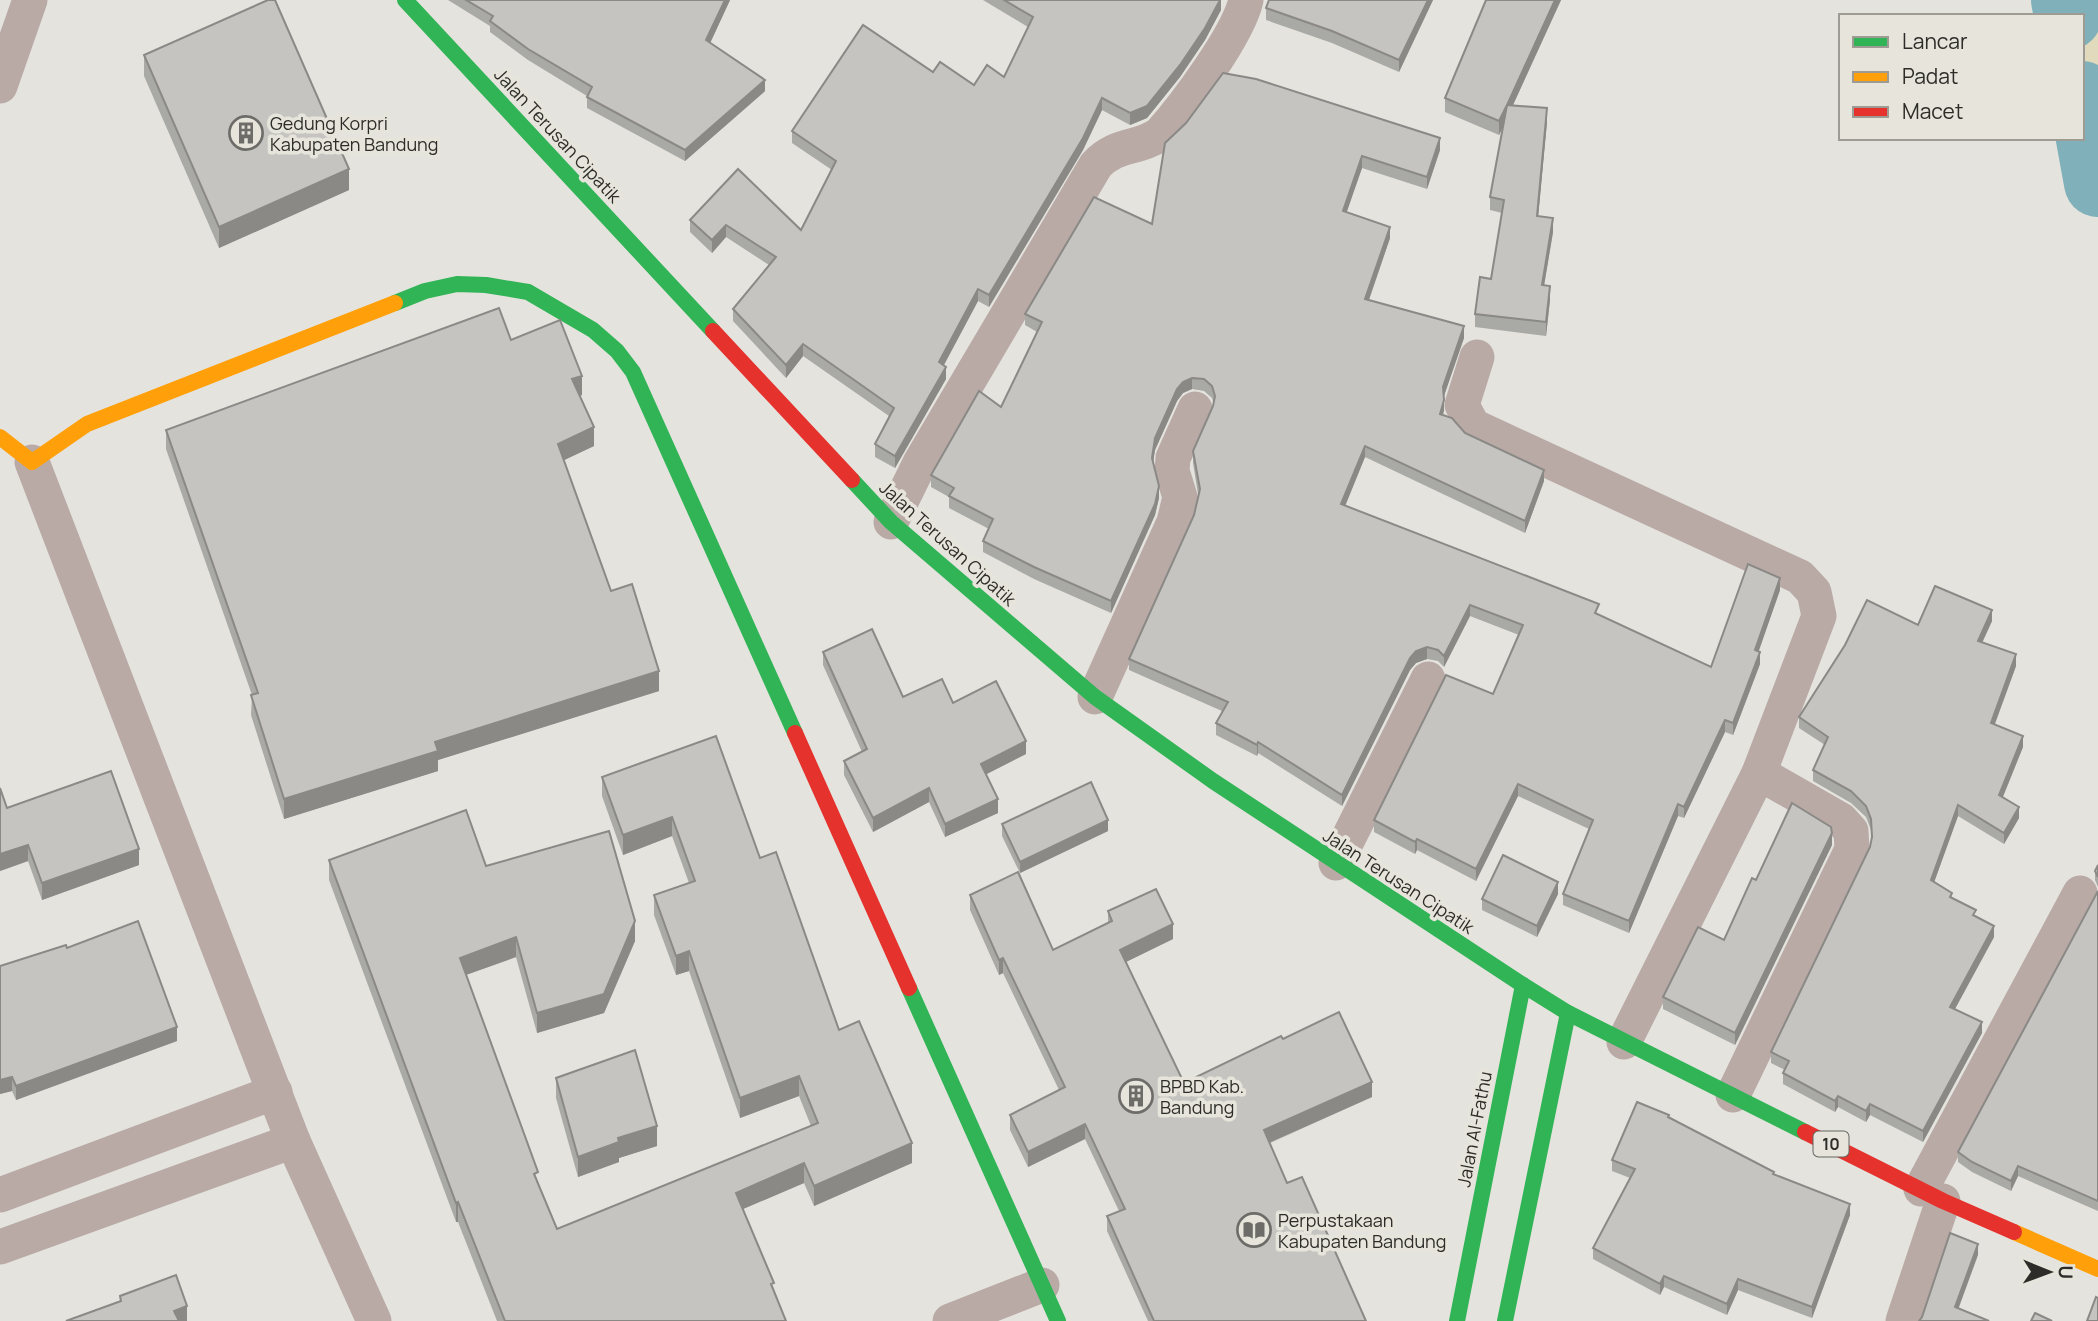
<svg xmlns="http://www.w3.org/2000/svg" width="2098" height="1321" font-family="Manrope,sans-serif">
<style>
.green{fill:#e1dabd}
.lines{fill:none;stroke-linecap:round;stroke-linejoin:round}
.river{stroke:#80b1ba;stroke-width:68}
.street{stroke:#b9aaa6;stroke-width:35}
.fast{stroke:#30b455;stroke-width:16}
.slow{stroke:#ff9f0a;stroke-width:16}
.jam{stroke:#e5322d;stroke-width:16}
.wall{fill:#a9a9a5}
.shaded-wall{fill:#8a8986}
.building{fill:#c5c4c0;stroke:#8a8986;stroke-width:2}
.labels{text-anchor:middle;dominant-baseline:central;stroke-width:7;stroke-linejoin:round;paint-order:stroke}
.shield{fill:#e7e5db;stroke:#65645e;stroke-width:2}
.shield-label{font-size:16px;font-weight:bold;fill:#2d2c28}
.poi-label{font-size:18px;fill:#2d2c28;stroke:#e7e5db;text-anchor:start}
.street-label{font-size:18px;fill:#2d2c28;stroke:#e7e5db}
</style>
<rect width="100%" height="100%" fill="#e4e3de"/>
<polygon class="green" points="2079,0 2098,0 2098,110 2085,77 2082,61 2082,16 2080,16"/>
<g class="lines">
<g class="river">
<polyline points="2065,0 2068,16"/>
<polyline points="2082,95 2098,183"/>
</g>
<g class="street">
<polyline points="0,86 30,0"/>
<polyline points="1477,357 1462,405 1473,426 1800,577 1814,592 1819,616 1759,773"/>
<polyline points="32,462 293,1141 374,1321"/>
<path d="M891,522L920,463L1096,165C1118,142 1138,150 1160,134C1185,106 1238,35 1246,0"/>
<polyline points="1095,697 1174,522 1180,497 1172,471 1173,458 1195,409"/>
<polyline points="1336,863 1428,679"/>
<polyline points="1624,1042 1759,773 1841,820 1851,831 1852,849 1733,1095"/>
<polyline points="1921,1189 2080,893"/>
<polyline points="0,1195 275,1092"/>
<polyline points="0,1247 293,1141"/>
<polyline points="950,1321 1042,1285"/>
<polyline points="1903,1321 1943,1201"/>
</g>
<g class="fast">
<polyline points="405,0 713,331"/>
<polyline points="395,303 425,291 457,284 486,285 528,292 593,330 617,351 633,372 795,733"/>
<polyline points="852,480 891,522 1095,697 1213,781 1523,985"/>
<polyline points="909,988 1058,1321"/>
<polyline points="1457,1321 1523,985 1568,1013 1805,1132"/>
<polyline points="1505,1321 1568,1013"/>
</g>
<g class="slow">
<polyline points="0,437 32,462 87,424 395,303"/>
<polyline points="2014,1232 2098,1269"/>
</g>
<g class="jam">
<polyline points="713,331 852,480"/>
<polyline points="795,733 909,988"/>
<polyline points="1805,1132 1943,1201 2014,1232"/>
</g>
</g>
<g class="wall">
<polygon points="448,0 730,0 710,43 765,91 685,161 587,108 587,96 528,60 490,32 490,26"/>
<polygon points="983,0 1221,0 1221,10 1205,40 1180,77 1147,118 1130,125 1102,110 1083,150 989,307 978,301 944,365 946,379 895,468 875,457 875,444 889,416 803,356 786,378 733,321 733,309 769,265 726,237 712,253 690,232 690,220 801,230 832,170 792,143 792,131 933,72 974,85 1004,77 1028,27"/>
<polygon points="1269,0 1433,0 1399,72 1332,43 1266,20 1266,8"/>
<polygon points="1486,0 1561,0 1513,105 1547,122 1538,216 1553,232 1544,285 1550,300 1546,336 1475,327 1475,314 1491,279 1502,213 1490,210 1490,197 1503,127 1499,135 1445,112 1445,98"/>
<polygon points="144,55 349,190 219,248 144,76"/>
<polygon points="1165,143 1440,150 1427,189 1362,168 1346,212 1390,238 1369,300 1464,338 1443,397 1443,415 1465,433 1544,481 1525,533 1365,457 1345,506 1599,615 1711,667 1780,590 1758,651 1760,664 1733,735 1725,732 1684,818 1678,816 1629,933 1563,905 1563,894 1589,829 1518,796 1476,881 1417,850 1415,854 1374,832 1374,820 1493,694 1519,635 1470,616 1444,667 1438,661 1427,659 1416,663 1410,670 1342,806 1258,753 1257,756 1216,735 1216,723 1222,711 1129,670 1129,659 1194,515 1198,494 1193,463 1193,451 1214,404 1212,398 1204,391 1192,389 1183,393 1177,401 1155,450 1153,462 1159,498 1155,515 1111,613 1034,579 983,552 983,541 989,529 949,508 949,497 931,487 931,475 1001,407 1037,332 1025,325 1025,314 1152,224"/>
<polygon points="511,340 582,395 580,396 594,446 564,460 611,591 659,691 438,760 438,771 284,819 251,715 252,695 166,449 166,430"/>
<polygon points="1992,621 1982,642 2016,666 1995,724 2023,747 2003,797 2019,818 2004,844 1958,816 1934,882 1976,917 1994,937 1955,1009 1982,1033 1923,1142 1870,1115 1866,1122 1838,1107 1835,1112 1783,1084 1783,1073 1785,1070 1771,1063 1771,1052 1870,847 1872,840 1871,830 1866,817 1851,803 1813,781 1813,770 1825,745 1799,728 1799,717 1918,625"/>
<polygon points="823,652 903,697 953,703 1026,754 986,774 998,813 945,837 929,802 873,832 844,775 844,761 862,752 823,665"/>
<polygon points="602,777 760,858 839,1030 912,1163 814,1206 804,1183 743,1209 786,1321 497,1321 458,1222 456,1222 329,880 329,860 486,866 635,941 604,1013 537,1033 516,957 466,975 538,1182 557,1229 811,1126 799,1096 740,1118 689,971 676,975 654,915 654,895 689,883 672,836 623,855 602,796"/>
<polygon points="0,788 7,808 139,865 42,900 28,861 0,871"/>
<polygon points="1002,824 1108,831 1020,873 1002,836"/>
<polygon points="1832,845 1735,1045 1663,1009 1663,997 1724,940 1756,880"/>
<polygon points="2098,865 2098,887 2095,880 2095,871"/>
<polygon points="2098,891 2098,1211 2018,1176 2011,1191 1972,1172 1958,1162 1958,1152"/>
<polygon points="1558,894 1537,937 1482,910 1482,899"/>
<polygon points="970,895 1053,950 1108,923 1108,911 1173,939 1125,962 1184,1083 1283,1039 1372,1097 1270,1143 1287,1183 1366,1321 1148,1321 1107,1231 1107,1216 1119,1211 1085,1139 1028,1167 1010,1130 1010,1115 1059,1090 1003,973 999,975 970,910"/>
<polygon points="67,948 177,1041 16,1100 12,1091 0,1094 0,966"/>
<polygon points="556,1078 657,1146 619,1158 619,1162 578,1177 556,1098"/>
<polygon points="1669,1117 1850,1215 1812,1318 1738,1290 1727,1315 1664,1287 1660,1295 1593,1259 1593,1248 1630,1178 1612,1171 1612,1160"/>
</g>
<g class="shaded-wall">
<polygon points="725,0 730,0 706,52 706,40"/>
<polygon points="1220,0 1221,0 1221,10 1205,40 1180,77 1147,118 1130,125 1130,113"/>
<polygon points="1428,0 1433,0 1399,72 1399,60"/>
<polygon points="1555,0 1561,0 1507,118 1507,105"/>
<polygon points="765,80 765,91 685,161 685,150"/>
<polygon points="1102,98 1102,110 1083,150 989,307 989,295"/>
<polygon points="1507,105 1507,118 1499,135 1499,121"/>
<polygon points="1547,108 1547,122 1537,229 1537,216"/>
<polygon points="1440,138 1440,150 1427,189 1427,177"/>
<polygon points="1362,156 1362,168 1343,223 1343,211"/>
<polygon points="349,169 349,190 219,248 219,227"/>
<polygon points="1553,218 1553,232 1542,298 1542,285"/>
<polygon points="726,225 726,237 712,253 712,240"/>
<polygon points="1390,227 1390,238 1365,311 1365,299"/>
<polygon points="1550,286 1550,300 1546,336 1546,322"/>
<polygon points="978,289 978,301 939,374 939,362"/>
<polygon points="1464,326 1464,338 1443,399 1443,387"/>
<polygon points="803,344 803,356 786,378 786,365"/>
<polygon points="946,367 946,379 895,468 895,456"/>
<polygon points="582,376 582,395 572,399 572,379"/>
<polygon points="1192,378 1192,389 1183,393 1177,401 1155,450 1152,470 1152,458 1155,438 1177,389 1183,382"/>
<polygon points="1444,400 1444,411 1440,425 1440,414"/>
<polygon points="594,427 594,446 558,463 558,444"/>
<polygon points="1365,446 1365,457 1341,516 1341,504"/>
<polygon points="1544,470 1544,481 1525,533 1525,521"/>
<polygon points="1159,486 1159,498 1155,515 1111,613 1111,601"/>
<polygon points="1780,578 1780,590 1755,662 1755,650"/>
<polygon points="1470,605 1470,616 1444,667 1444,656"/>
<polygon points="1992,610 1992,621 1978,652 1978,641"/>
<polygon points="1427,647 1427,659 1416,663 1410,670 1342,806 1342,795 1410,658 1416,651"/>
<polygon points="1760,652 1760,664 1733,735 1733,723"/>
<polygon points="2016,654 2016,666 1991,734 1991,723"/>
<polygon points="659,671 659,691 438,760 438,771 284,819 284,799 435,742"/>
<polygon points="1725,720 1725,732 1684,818 1684,807"/>
<polygon points="2023,736 2023,747 1999,806 1999,795"/>
<polygon points="1026,741 1026,754 981,777 981,764"/>
<polygon points="1258,742 1258,753 1257,756 1257,745"/>
<polygon points="1518,784 1518,796 1476,881 1476,869"/>
<polygon points="929,788 929,802 873,832 873,818"/>
<polygon points="998,799 998,813 945,837 945,824"/>
<polygon points="1678,804 1678,816 1629,933 1629,921"/>
<polygon points="1958,805 1958,816 1931,891 1931,880"/>
<polygon points="2019,807 2019,818 2004,844 2004,833"/>
<polygon points="672,817 672,836 623,855 623,835"/>
<polygon points="1108,820 1108,831 1020,873 1020,862"/>
<polygon points="1832,833 1832,845 1735,1045 1735,1033"/>
<polygon points="1417,839 1417,850 1415,854 1415,842"/>
<polygon points="28,845 28,861 0,871 0,854"/>
<polygon points="139,849 139,865 42,900 42,883"/>
<polygon points="1558,882 1558,894 1537,937 1537,926"/>
<polygon points="635,921 635,941 604,1013 537,1033 537,1013"/>
<polygon points="1173,924 1173,939 1120,965 1120,950"/>
<polygon points="1994,926 1994,937 1950,1018 1950,1007"/>
<polygon points="516,937 516,957 460,977 460,958"/>
<polygon points="689,951 689,971 676,975 676,956"/>
<polygon points="1003,958 1003,973 999,975 999,960"/>
<polygon points="1982,1022 1982,1033 1923,1142 1923,1131"/>
<polygon points="177,1027 177,1041 16,1100 16,1086"/>
<polygon points="799,1076 799,1096 740,1118 740,1098"/>
<polygon points="12,1077 12,1091 0,1094 0,1080"/>
<polygon points="1372,1082 1372,1097 1264,1145 1264,1130"/>
<polygon points="1838,1096 1838,1107 1835,1112 1835,1101"/>
<polygon points="1870,1104 1870,1115 1866,1122 1866,1111"/>
<polygon points="1085,1124 1085,1139 1028,1167 1028,1152"/>
<polygon points="657,1126 657,1146 619,1158 619,1162 578,1177 578,1157 618,1138"/>
<polygon points="912,1143 912,1163 814,1206 814,1186"/>
<polygon points="804,1163 804,1183 736,1212 736,1193"/>
<polygon points="2018,1166 2018,1176 2011,1191 2011,1181"/>
<polygon points="458,1202 458,1222 456,1222 456,1203"/>
<polygon points="1850,1204 1850,1215 1812,1318 1812,1307"/>
<polygon points="1978,1244 1978,1255 1955,1318 1955,1307"/>
<polygon points="1664,1276 1664,1287 1660,1295 1660,1284"/>
<polygon points="1738,1279 1738,1290 1727,1315 1727,1304"/>
<polygon points="187,1306 187,1321 174,1321 174,1311"/>
</g>
<g class="building">
<polygon points="268,0 275,0 349,169 219,227 144,55"/>
<polygon points="466,0 725,0 706,40 765,80 685,150 587,97 592,87 528,49 490,21 493,16"/>
<polygon points="1004,0 1220,0 1205,28 1180,65 1147,106 1130,113 1102,98 1083,138 989,295 978,289 939,362 946,367 895,456 875,444 894,408 803,344 786,365 733,309 776,257 726,225 712,240 690,220 738,169 801,230 836,161 792,131 863,25 933,72 940,62 974,85 987,65 1004,77 1033,17"/>
<polygon points="1269,0 1428,0 1399,60 1332,31 1266,8"/>
<polygon points="1486,0 1555,0 1507,105 1547,108 1537,216 1553,218 1542,285 1550,286 1546,322 1475,314 1480,277 1491,279 1504,200 1490,197 1507,105 1499,121 1445,98"/>
<polygon points="1223,73 1256,79 1440,138 1427,177 1362,156 1343,211 1390,227 1365,299 1464,326 1443,387 1444,400 1440,414 1452,418 1465,433 1544,470 1525,521 1365,446 1341,504 1599,604 1595,613 1711,667 1748,564 1780,578 1755,650 1760,652 1733,723 1725,720 1684,807 1678,804 1629,921 1563,894 1593,820 1518,784 1476,869 1417,839 1415,842 1374,820 1446,675 1493,694 1523,625 1470,605 1444,656 1438,650 1427,647 1416,651 1410,658 1342,795 1258,742 1257,745 1216,723 1228,702 1129,659 1194,515 1200,489 1193,451 1213,406 1215,396 1212,386 1204,379 1192,378 1183,382 1177,389 1155,438 1152,458 1159,486 1155,504 1111,601 1034,567 983,541 993,519 949,496 954,488 931,475 979,391 1001,407 1042,322 1025,314 1094,197 1152,224 1165,143 1186,123"/>
<polygon points="499,308 511,340 560,320 582,376 572,379 594,427 558,444 611,591 632,584 659,671 435,742 438,751 284,799 251,695 258,693 166,430"/>
<polygon points="1935,586 1992,610 1978,641 2016,654 1991,723 2023,736 1999,795 2019,807 2004,833 1958,805 1931,880 1952,893 1950,897 1976,910 1973,915 1994,926 1950,1007 1982,1022 1923,1131 1870,1104 1866,1111 1838,1096 1835,1101 1783,1073 1789,1061 1771,1052 1870,847 1872,837 1871,819 1866,806 1851,791 1813,770 1828,737 1799,717 1845,645 1867,600 1918,625"/>
<polygon points="872,629 903,697 942,679 953,703 996,681 1026,741 981,764 998,799 945,824 929,788 873,818 844,761 867,749 823,652"/>
<polygon points="716,736 760,858 776,852 839,1030 859,1021 912,1143 814,1186 804,1163 736,1193 774,1283 771,1284 786,1321 505,1321 458,1202 456,1203 329,860 466,810 486,866 609,831 635,921 604,994 537,1013 516,937 460,958 538,1172 534,1174 557,1229 818,1123 799,1076 740,1098 689,951 676,956 654,895 695,881 672,817 623,835 602,777"/>
<polygon points="111,771 139,849 42,883 28,845 0,854 0,788 7,808"/>
<polygon points="1091,782 1108,820 1020,862 1002,824"/>
<polygon points="1792,803 1831,827 1832,833 1735,1033 1663,997 1698,927 1724,940 1752,878 1756,880"/>
<polygon points="1503,855 1558,882 1537,926 1482,899"/>
<polygon points="2098,865 2098,877 2095,871"/>
<polygon points="1018,872 1053,950 1112,921 1108,911 1156,889 1173,924 1120,950 1184,1083 1281,1036 1283,1039 1339,1012 1372,1082 1264,1130 1287,1183 1302,1177 1366,1321 1154,1321 1107,1216 1125,1209 1085,1124 1028,1152 1010,1115 1065,1087 1003,958 999,960 970,895"/>
<polygon points="2098,891 2098,1201 2018,1166 2011,1181 1972,1162 1958,1152"/>
<polygon points="138,921 177,1027 16,1086 12,1077 0,1080 0,966 66,945 67,948"/>
<polygon points="635,1050 657,1126 618,1138 619,1142 578,1157 556,1078"/>
<polygon points="1637,1102 1669,1115 1668,1117 1774,1172 1773,1174 1850,1204 1812,1307 1738,1279 1727,1304 1664,1276 1660,1284 1593,1248 1635,1169 1612,1160"/>
<polygon points="1950,1233 1978,1244 1955,1307 1989,1321 1919,1321 1922,1317"/>
<polygon points="176,1275 187,1306 174,1311 179,1321 66,1321 121,1301 120,1296"/>
<polygon points="2096,1297 2098,1298 2098,1321 2087,1321"/>
<polygon points="2035,1313 2052,1321 2031,1321"/>
</g>
<defs>
<g id="building-ring" transform="scale(1.75)"><circle r="9.5" fill="#e7e5db" stroke="#6d6c68" stroke-width="1.5"/><path d="M-4-6H4V6H1V3H-1V6H-4ZM-2.5-4.3h1.7v1.8h-1.7ZM.8-4.3h1.7v1.8H.8ZM-2.5-1h1.7V.8h-1.7ZM.8-1h1.7V.8H.8Z" fill="#6d6c68"/></g>
<g id="library-ring" transform="scale(1.75)"><circle r="9.5" fill="#e7e5db" stroke="#6d6c68" stroke-width="1.5"/><path d="M-6-4Q-3-5.5-.7-3.5V5Q-3 3-6 4ZM6-4Q3-5.5 .7-3.5V5Q3 3 6 4Z" fill="#6d6c68"/></g>
</defs>
<g fill-rule="evenodd">
<use href="#building-ring" x="246" y="133"/>
<use href="#building-ring" x="1136" y="1096"/>
<use href="#library-ring" x="1254" y="1230"/>
</g>
<g class="labels">
<rect class="shield" x="1813.5" y="1131.5" width="35" height="25" rx="5"/>
<g class="shield-label">
<text x="1831" y="1144">10</text>
</g>
<g class="poi-label">
<text x="270" y="123">Gedung Korpri<tspan x="270" dy="21">Kabupaten Bandung</tspan></text>
<text x="1160" y="1086">BPBD Kab.<tspan x="1160" dy="21">Bandung</tspan></text>
<text x="1278" y="1220">Perpustakaan<tspan x="1278" dy="21">Kabupaten Bandung</tspan></text>
</g>
<g class="street-label">
<text transform="translate(558 135) rotate(47)">Jalan Terusan Cipatik</text>
<text transform="translate(948 543) rotate(42)">Jalan Terusan Cipatik</text>
<text transform="translate(1399 881) rotate(33)">Jalan Terusan Cipatik</text>
<text transform="translate(1474 1129) rotate(-79)">Jalan Al-Fathu</text>
</g>
</g>
<rect x="1839" y="14" width="245" height="126" fill="#e7e5db" stroke="#9d9b93" stroke-width="2"/>
<rect x="1853" y="37" width="35" height="10" fill="#30b455" stroke="#9d9b93" stroke-width="2"/>
<text x="1902" y="49" font-size="21" fill="#2d2c28">Lancar</text>
<rect x="1853" y="72" width="35" height="10" fill="#ff9f0a" stroke="#9d9b93" stroke-width="2"/>
<text x="1902" y="84" font-size="21" fill="#2d2c28">Padat</text>
<rect x="1853" y="107" width="35" height="10" fill="#e5322d" stroke="#9d9b93" stroke-width="2"/>
<text x="1902" y="119" font-size="21" fill="#2d2c28">Macet</text>
<g transform="translate(2049 1272) rotate(91)" stroke="#e7e5db" stroke-width="5" paint-order="stroke">
<path d="M0-5L12 26L0 18L-12 26Z" fill="#2d2c28"/>
<text y="-10" font-size="19" font-weight="bold" text-anchor="middle" fill="#2d2c28">U</text>
</g>
</svg>
